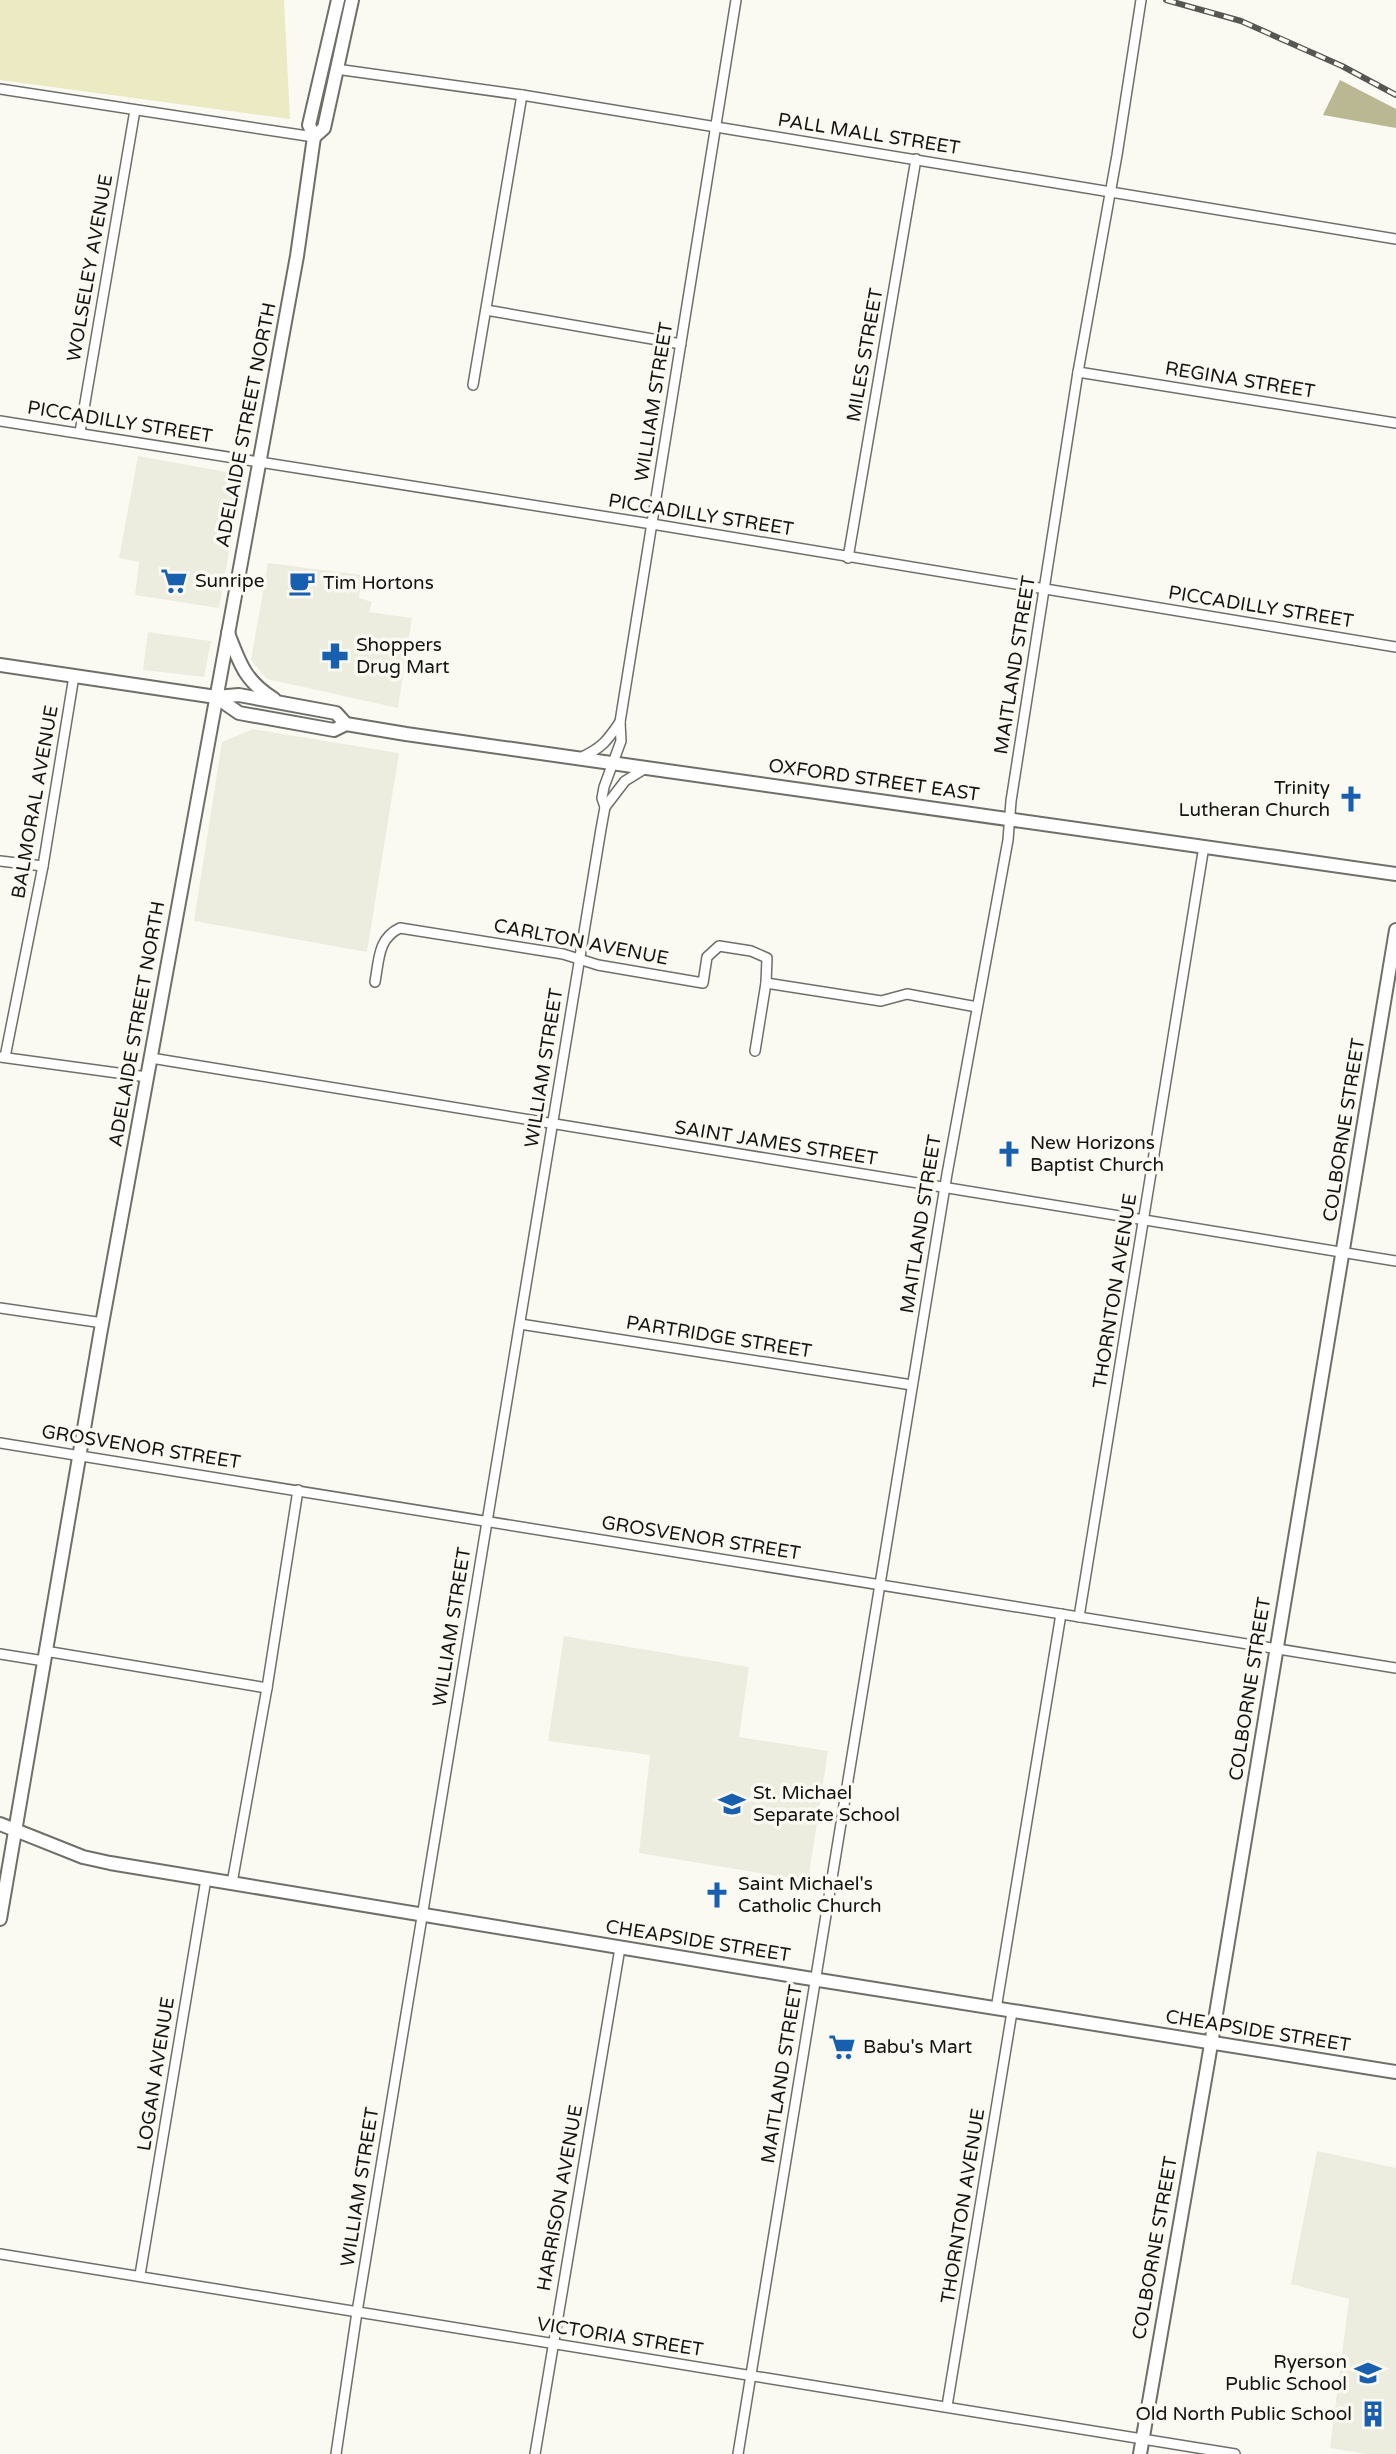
<svg xmlns="http://www.w3.org/2000/svg" width="1396" height="2454" font-family="'Varela Round',sans-serif">
<style>
.built{fill:#ededdf}
.green{fill:#eceac3}
.forest{fill:#bab892}
.lines{fill:none;stroke-linecap:round;stroke-linejoin:round}
.street-casing{stroke:#6f6f6a;stroke-width:12}
.secondary-casing{stroke:#6f6f6a;stroke-width:16}
.street{stroke:#fff;stroke-width:9}
.secondary{stroke:#fff;stroke-width:12}
.rail-casing{stroke:#565653;stroke-width:6}
.rail{stroke:#fafaf3;stroke-width:3.5;stroke-dasharray:10;stroke-linecap:butt}
.labels{text-anchor:middle;dominant-baseline:central;stroke-width:7;stroke-linejoin:round;paint-order:stroke}
.street-label{font-size:19px;fill:#141412;stroke:#fafaf3}
.poi-label{font-size:19px;fill:#141412;stroke:#fafaf3;text-anchor:start}
</style>
<rect width="100%" height="100%" fill="#fafaf3"/>
<g class="built">
<polygon points="138,456 243,475 219,608 135,595 139,562 119,558"/>
<polygon points="268,563 362,575 359,598 372,602 369,612 412,618 398,708 267,679 251,660"/>
<polygon points="148,632 211,641 204,677 143,670"/>
<polygon points="253,729 399,753 367,952 194,921 222,742"/>
<polygon points="564,1636 749,1667 739,1737 828,1751 808,1881 639,1853 650,1755 548,1741"/>
<polygon points="1317,2151 1396,2168 1396,2454 1366,2454 1330,2448 1349,2299 1291,2284"/>
</g>
<polygon class="green" points="0,0 284,0 290,119 0,80"/>
<polygon class="forest" points="1340,80 1396,109 1396,128 1323,115"/>
<g class="lines">
<g class="street-casing">
<g id="street">
<polyline points="336,69 522,95 1396,239"/>
<polyline points="0,89 314,137"/>
<polyline points="486,310 681,344"/>
<polyline points="1078,372 1396,423"/>
<polyline points="473,385 522,95"/>
<polyline points="0,421 652,524 1396,647"/>
<polyline points="80,432 135,110"/>
<polyline points="848,558 916,159"/>
<path d="M580,758C602,748 607,741 620,722"/>
<polyline points="605,807 625,781 646,768"/>
<polyline points="0,861 43,866"/>
<path d="M375,982C379,960 378,938 400,928L563,954L598,965L703,983L707,957L719,946L751,951L767,958L766,983L755,1051"/>
<polyline points="766,983 881,1001 907,994 977,1007"/>
<polyline points="0,1057 147,1077"/>
<polyline points="5,1057 43,866 74,676"/>
<polyline points="151,1058 1396,1261"/>
<polyline points="0,1308 103,1323"/>
<polyline points="520,1324 912,1385"/>
<polyline points="0,1443 1396,1668"/>
<polyline points="1079,1617 1204,846"/>
<polyline points="45,1651 267,1688"/>
<polyline points="0,1654 44,1661"/>
<polyline points="232,1883 267,1688 298,1490"/>
<polyline points="996,2009 1061,1614"/>
<polyline points="0,2254 1235,2454"/>
<polyline points="140,2275 206,1879"/>
<polyline points="947,2406 1012,2012"/>
<polyline points="336,2454 357,2312 601,829 605,807 602,798 604,787 621,741 620,722 736,0"/>
<polyline points="535,2454 620,1948"/>
<polyline points="738,2454 947,1174 1008,840 1011,801 1078,372 1117,155 1141,0"/>
</g>
</g>
<g class="secondary-casing">
<g id="secondary">
<polyline points="314,137 324,128 352,0"/>
<path d="M228,633C240,664 245,681 274,699"/>
<polyline points="0,665 216,697 239,695 336,713 346,724 406,734 1396,874"/>
<polyline points="216,697 239,713 334,730 346,724"/>
<polyline points="0,1824 83,1857 110,1863 800,1977 1396,2072"/>
<polyline points="0,1919 100,1335 297,256 314,137 309,125 338,0"/>
<polyline points="1140,2454 1208,2062 1396,930"/>
</g>
</g>
<use href="#street" class="street"/>
<use href="#secondary" class="secondary"/>
<g class="rail-casing">
<polyline id="rail" points="1166,0 1241,21 1342,66 1396,95"/>
</g>
<use href="#rail" class="rail"/>
</g>
<defs>
<g id="supermarket-bare" transform="scale(2.1)"><path d="M-6-5.5h2.5l.6 2H6L4.5 2H-2.5L-4.4-4H-6ZM-1.5 3.2a1.3 1.3 0 1 0 .1 0ZM3 3.2a1.3 1.3 0 1 0 .1 0Z" fill="#185faf" stroke="#fafaf3" stroke-width="2.5" paint-order="stroke"/></g>
<g id="cafe-bare" transform="scale(2.1)"><path d="M-5.5-4.5H6V0H3Q3 3.5 0 3.5H-2.5Q-5.5 3.5-5.5 0ZM3-3.2v2h1.7v-2ZM-6 4.5H4V6H-6Z" fill="#185faf" stroke="#fafaf3" stroke-width="2.5" paint-order="stroke"/></g>
<g id="pharmacy-bare" transform="scale(2.1)"><path d="M-2-6h4v4h4v4h-4v4h-4v-4h-4v-4h4Z" fill="#185faf" stroke="#fafaf3" stroke-width="2.5" paint-order="stroke"/></g>
<g id="church-bare" transform="scale(2.1)"><path d="M-1.2-6h2.4v3.5h3.3v2.4h-3.3V6h-2.4V-.1h-3.3v-2.4h3.3Z" fill="#185faf" stroke="#fafaf3" stroke-width="2.5" paint-order="stroke"/></g>
<g id="school-bare" transform="scale(2.1)"><path d="M0-5L7-2L0 1L-7-2ZM-4 1L0 2.5L4 1V4Q0 6-4 4Z" fill="#185faf" stroke="#fafaf3" stroke-width="2.5" paint-order="stroke"/></g>
<g id="building-bare" transform="scale(2.1)"><path d="M-4-6H4V6H1V3H-1V6H-4ZM-2.5-4.3h1.7v1.8h-1.7ZM.8-4.3h1.7v1.8H.8ZM-2.5-1h1.7V.8h-1.7ZM.8-1h1.7V.8H.8Z" fill="#185faf" stroke="#fafaf3" stroke-width="2.5" paint-order="stroke"/></g>
</defs>
<g fill-rule="evenodd">
<use href="#supermarket-bare" x="174" y="581"/>
<use href="#cafe-bare" x="302" y="583"/>
<use href="#pharmacy-bare" x="335" y="656"/>
<use href="#church-bare" x="1351" y="799"/>
<use href="#church-bare" x="1009" y="1154"/>
<use href="#school-bare" x="732" y="1804"/>
<use href="#church-bare" x="717" y="1895"/>
<use href="#supermarket-bare" x="842" y="2047"/>
<use href="#school-bare" x="1368" y="2373"/>
<use href="#building-bare" x="1373" y="2414"/>
</g>
<g class="labels">
<g class="street-label">
<text transform="translate(869 134) rotate(9)">PALL MALL STREET</text>
<text transform="translate(90 268) rotate(-80)">WOLSELEY AVENUE</text>
<text transform="translate(865 355) rotate(-80)">MILES STREET</text>
<text transform="translate(1240 380) rotate(9)">REGINA STREET</text>
<text transform="translate(654 402) rotate(-81)">WILLIAM STREET</text>
<text transform="translate(120 422) rotate(9)">PICCADILLY STREET</text>
<text transform="translate(246 425) rotate(-79)">ADELAIDE STREET NORTH</text>
<text transform="translate(701 515) rotate(9)">PICCADILLY STREET</text>
<text transform="translate(1261 607) rotate(9)">PICCADILLY STREET</text>
<text transform="translate(1015 665) rotate(-81)">MAITLAND STREET</text>
<text transform="translate(874 780) rotate(8)">OXFORD STREET EAST</text>
<text transform="translate(35 802) rotate(-80)">BALMORAL AVENUE</text>
<text transform="translate(581 942) rotate(11)">CARLTON AVENUE</text>
<text transform="translate(137 1024) rotate(-80)">ADELAIDE STREET NORTH</text>
<text transform="translate(544 1068) rotate(-81)">WILLIAM STREET</text>
<text transform="translate(1344 1130) rotate(-81)">COLBORNE STREET</text>
<text transform="translate(776 1143) rotate(9)">SAINT JAMES STREET</text>
<text transform="translate(921 1224) rotate(-81)">MAITLAND STREET</text>
<text transform="translate(1115 1291) rotate(-81)">THORNTON AVENUE</text>
<text transform="translate(719 1337) rotate(9)">PARTRIDGE STREET</text>
<text transform="translate(141 1447) rotate(9)">GROSVENOR STREET</text>
<text transform="translate(701 1538) rotate(9)">GROSVENOR STREET</text>
<text transform="translate(452 1627) rotate(-81)">WILLIAM STREET</text>
<text transform="translate(1250 1689) rotate(-81)">COLBORNE STREET</text>
<text transform="translate(698 1941) rotate(9)">CHEAPSIDE STREET</text>
<text transform="translate(1258 2031) rotate(9)">CHEAPSIDE STREET</text>
<text transform="translate(156 2074) rotate(-81)">LOGAN AVENUE</text>
<text transform="translate(782 2074) rotate(-81)">MAITLAND STREET</text>
<text transform="translate(360 2187) rotate(-81)">WILLIAM STREET</text>
<text transform="translate(560 2198) rotate(-80)">HARRISON AVENUE</text>
<text transform="translate(963 2206) rotate(-81)">THORNTON AVENUE</text>
<text transform="translate(1155 2248) rotate(-80)">COLBORNE STREET</text>
<text transform="translate(620 2337) rotate(9)">VICTORIA STREET</text>
</g>
<g class="poi-label">
<text x="195" y="581">Sunripe</text>
<text x="323" y="583">Tim Hortons</text>
<text x="356" y="645">Shoppers<tspan x="356" dy="22">Drug Mart</tspan></text>
<text x="1330" y="788" text-anchor="end">Trinity<tspan x="1330" dy="22">Lutheran Church</tspan></text>
<text x="1030" y="1143">New Horizons<tspan x="1030" dy="22">Baptist Church</tspan></text>
<text x="753" y="1793">St. Michael<tspan x="753" dy="22">Separate School</tspan></text>
<text x="738" y="1884">Saint Michael's<tspan x="738" dy="22">Catholic Church</tspan></text>
<text x="863" y="2047">Babu's Mart</text>
<text x="1347" y="2362" text-anchor="end">Ryerson<tspan x="1347" dy="22">Public School</tspan></text>
<text x="1352" y="2414" text-anchor="end">Old North Public School</text>
</g>
</g>
</svg>
